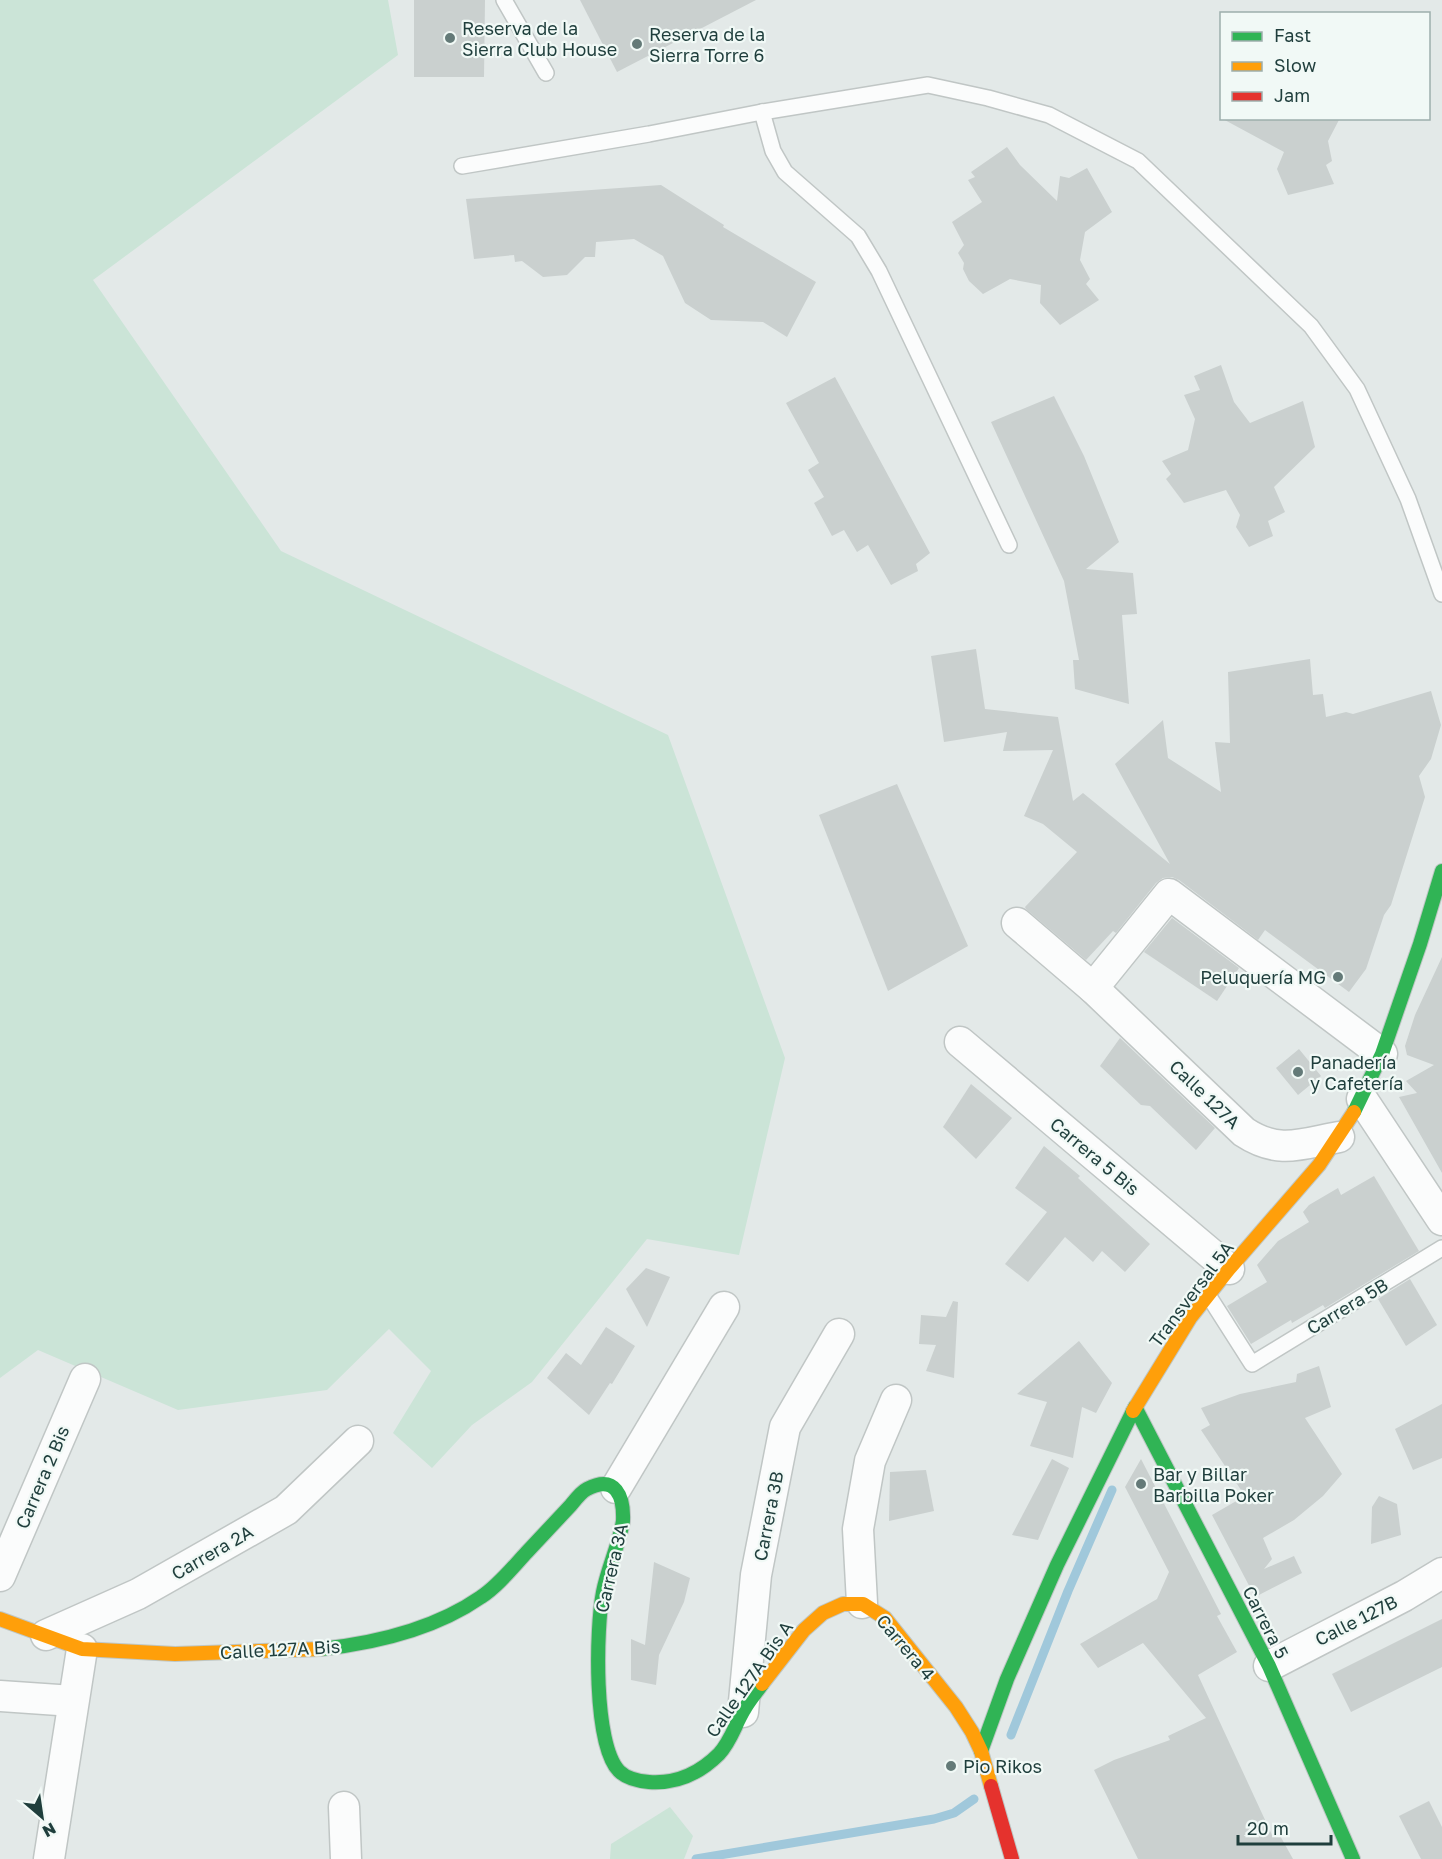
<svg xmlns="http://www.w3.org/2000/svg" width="1442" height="1859" font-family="'Golos Text',sans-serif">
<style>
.green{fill:#cbe4d7}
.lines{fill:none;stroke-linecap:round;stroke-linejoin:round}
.stream{stroke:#a0c8db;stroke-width:9}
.building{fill:#cad0cf}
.lane-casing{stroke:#c0c6c5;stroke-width:18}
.street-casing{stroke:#c0c6c5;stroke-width:33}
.fast-casing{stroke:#bfc7c5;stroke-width:16}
.slow-casing{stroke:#bfc7c5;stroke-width:16}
.jam-casing{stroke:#bfc7c5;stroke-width:16}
.lane{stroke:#fbfcfc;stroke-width:15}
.street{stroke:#fbfcfc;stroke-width:30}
.fast{stroke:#30b455;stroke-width:14}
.slow{stroke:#ff9f0a;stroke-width:14}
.jam{stroke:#e5322d;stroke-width:14}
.poi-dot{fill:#647a78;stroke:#f1f9f6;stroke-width:2}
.labels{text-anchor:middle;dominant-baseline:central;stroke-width:4.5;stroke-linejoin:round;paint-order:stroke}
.poi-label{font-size:18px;fill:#1f3e3c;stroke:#f1f9f6;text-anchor:start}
.street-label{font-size:18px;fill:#1f3e3c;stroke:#f1f9f6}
</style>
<rect width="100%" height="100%" fill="#e3e9e8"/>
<g class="green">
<polygon points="0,0 388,0 398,55 93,280 281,551 668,735 785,1058 739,1255 647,1239 532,1382 472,1425 432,1468 393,1433 431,1371 389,1329 327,1390 178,1410 38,1350 0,1378"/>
<polygon points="670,1807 693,1836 684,1859 610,1859 611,1844"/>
</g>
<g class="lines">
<g class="stream">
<polyline points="1011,1735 1068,1591 1112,1490"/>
<polyline points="696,1859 934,1819 954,1813 974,1799"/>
</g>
</g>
<g class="building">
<polygon points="414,0 485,0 484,77 414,77"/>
<polygon points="580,0 756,0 617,72"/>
<polygon points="1221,118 1340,118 1328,141 1332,161 1326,165 1334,184 1288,195 1277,169 1284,152"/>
<polygon points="1007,147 1020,165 1057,201 1060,176 1069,178 1087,168 1112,212 1085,232 1080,260 1090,279 1086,284 1099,300 1060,325 1040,303 1041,285 1010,279 983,294 969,281 963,269 964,263 958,253 964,245 952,222 982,202 968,180 975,177 971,172"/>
<polygon points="661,185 724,225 723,227 816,282 787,337 763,322 711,320 685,303 663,256 634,239 596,242 595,257 585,257 567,275 543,277 522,261 515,262 514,255 474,259 466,199"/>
<polygon points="1221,365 1234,402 1250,423 1303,401 1315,447 1274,487 1285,512 1268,521 1273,536 1249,547 1236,527 1240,515 1226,490 1184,503 1166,479 1171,474 1162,461 1188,450 1195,419 1184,395 1200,390 1194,376"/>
<polygon points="835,377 930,553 916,564 918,571 891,585 868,545 857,552 844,530 832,536 814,503 824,497 808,470 819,463 786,403"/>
<polygon points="1054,396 1084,456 1119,542 1086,569 1133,573 1137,614 1122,615 1129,704 1075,689 1073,660 1079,660 1064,581 991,422"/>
<polygon points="976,649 985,709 1058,717 1073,801 1083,793 1170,864 1115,764 1163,720 1168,758 1221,792 1215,742 1230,743 1228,672 1310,659 1313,695 1323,694 1326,717 1346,712 1353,714 1431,691 1441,725 1431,759 1419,776 1425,797 1391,905 1384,915 1366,969 1349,992 1265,930 1258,940 1179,880 1172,877 1163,878 1156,883 1116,933 1113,931 1086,960 1026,909 1025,907 1077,852 1043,824 1024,816 1053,750 1003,751 1007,732 944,742 931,656"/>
<polygon points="897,784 968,946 888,991 819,815"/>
<polygon points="1172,918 1239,968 1217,1001 1144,952"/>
<polygon points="1442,957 1442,1173 1399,1097 1417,1093 1406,1081 1434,1065 1407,1055 1405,1046 1415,1015"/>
<polygon points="1120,1038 1215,1128 1196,1150 1150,1106 1141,1105 1100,1066"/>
<polygon points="1299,1049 1321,1076 1298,1095 1276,1068"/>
<polygon points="971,1084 1012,1118 976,1159 943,1127"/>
<polygon points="1044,1146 1080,1176 1078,1178 1150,1244 1125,1272 1102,1251 1093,1262 1065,1237 1028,1282 1005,1264 1047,1212 1015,1188"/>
<polygon points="1374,1176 1419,1251 1325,1308 1323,1305 1292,1323 1291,1320 1251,1344 1227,1306 1267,1282 1257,1265 1278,1241 1309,1222 1303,1212 1309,1205 1338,1188 1341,1195"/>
<polygon points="646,1268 670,1277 647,1327 626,1289"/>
<polygon points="1410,1279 1437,1325 1406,1346 1378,1299"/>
<polygon points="953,1301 958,1302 954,1378 926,1371 936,1345 919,1344 921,1315 946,1317"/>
<polygon points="606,1327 635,1346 612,1384 610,1383 589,1415 547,1378 566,1353 581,1365"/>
<polygon points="1079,1341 1112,1383 1096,1413 1082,1407 1073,1458 1030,1446 1047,1402 1017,1394"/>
<polygon points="1319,1366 1331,1407 1305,1418 1342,1474 1323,1496 1294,1520 1263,1538 1272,1559 1264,1569 1294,1556 1302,1573 1255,1597 1212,1515 1245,1496 1201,1430 1210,1425 1201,1408 1240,1394 1296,1382 1297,1374"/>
<polygon points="1442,1404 1442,1458 1413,1470 1395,1429"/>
<polygon points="1052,1459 1069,1468 1038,1540 1012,1535"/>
<polygon points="1141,1459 1221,1614 1217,1616 1237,1652 1198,1675 1272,1835 1278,1832 1293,1859 1138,1859 1094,1770 1114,1760 1170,1740 1168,1736 1206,1718 1143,1643 1098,1668 1080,1644 1157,1599 1169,1572 1125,1487"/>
<polygon points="926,1470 934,1511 889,1521 890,1472"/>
<polygon points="1379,1496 1397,1504 1401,1535 1371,1544 1372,1507"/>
<polygon points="654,1562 690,1578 684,1602 659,1655 656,1685 631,1680 631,1639 645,1645"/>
<polygon points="1442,1619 1442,1667 1351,1712 1332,1674"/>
<polygon points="1429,1801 1442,1827 1442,1859 1421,1859 1399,1816"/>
</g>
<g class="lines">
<g class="lane-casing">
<g id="lane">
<polyline points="504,0 546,73"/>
<polyline points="762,112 773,151 785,172 858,236 879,271 1009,545"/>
<polyline points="462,166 649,134 762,112 928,85 988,98 1049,115 1138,161 1311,326 1357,389 1408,499 1442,594"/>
<polyline points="1208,1295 1252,1364 1442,1248"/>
</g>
</g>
<g class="street-casing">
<g id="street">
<path d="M1017,923L1093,988L1244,1132C1279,1155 1301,1144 1339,1137"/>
<polyline points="1093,988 1169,894 1382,1054"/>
<polyline points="960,1042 1229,1269"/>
<polyline points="1362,1099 1442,1220"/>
<polyline points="616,1488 724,1307"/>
<polyline points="0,1576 85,1379"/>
<polyline points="862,1603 858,1529 870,1461 896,1400"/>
<polyline points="46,1635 138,1594 286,1510 358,1441"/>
<polyline points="1269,1666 1404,1596 1442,1573"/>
<polyline points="0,1696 73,1701"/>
<polyline points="743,1712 756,1575 785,1427 839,1334"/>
<polyline points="344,1807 346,1859"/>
<polyline points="49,1859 82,1649"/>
</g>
</g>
<g class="fast-casing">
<g id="fast">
<polyline points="1354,1112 1382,1054 1420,944 1442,871"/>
<polyline points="1135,1407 1269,1666 1353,1859"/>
<path d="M321,1649C376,1643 435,1629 481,1597C498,1586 513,1567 527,1552C542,1536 556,1521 571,1505C575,1500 581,1492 587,1489C616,1474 624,1497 623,1521C619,1545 608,1567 603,1592C596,1628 593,1744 619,1771C627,1779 638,1781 649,1782C676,1784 700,1773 719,1754C731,1741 735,1725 744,1710C749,1701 756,1693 762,1684"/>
<polyline points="981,1751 1007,1679 1057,1565 1133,1411"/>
</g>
</g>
<g class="slow-casing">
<g id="slow">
<polyline points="1133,1411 1190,1318 1229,1269 1319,1165 1354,1112"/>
<polyline points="0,1619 82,1649 175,1654 321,1649"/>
<polyline points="762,1684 804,1630 823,1613 843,1604 863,1604 885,1618 956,1707 972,1732 981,1751 991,1786"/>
</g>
</g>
<g class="jam-casing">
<polyline id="jam" points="991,1786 1012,1859"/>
</g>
<use href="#lane" class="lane"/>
<use href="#street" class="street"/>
<use href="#fast" class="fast"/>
<use href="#slow" class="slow"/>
<use href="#jam" class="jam"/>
</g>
<g class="poi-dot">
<circle cx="450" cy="38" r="6"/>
<circle cx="637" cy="44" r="6"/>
<circle cx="1338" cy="977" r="6"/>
<circle cx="1298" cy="1072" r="6"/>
<circle cx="1141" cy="1484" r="6"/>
<circle cx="951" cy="1766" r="6"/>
</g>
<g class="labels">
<g class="poi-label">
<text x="462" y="28">Reserva de la<tspan x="462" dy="21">Sierra Club House</tspan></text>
<text x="649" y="34">Reserva de la<tspan x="649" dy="21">Sierra Torre 6</tspan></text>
<text x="1326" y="977" text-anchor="end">Peluquería MG</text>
<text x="1310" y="1062">Panadería<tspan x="1310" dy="21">y Cafetería</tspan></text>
<text x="1153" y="1474">Bar y Billar<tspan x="1153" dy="21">Barbilla Poker</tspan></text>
<text x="963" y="1766">Pio Rikos</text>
</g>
<g class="street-label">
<text transform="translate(1205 1094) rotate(44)">Calle 127A</text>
<text transform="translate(1095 1156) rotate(40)">Carrera 5 Bis</text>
<text transform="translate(1191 1294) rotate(-53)">Transversal 5A</text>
<text transform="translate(1347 1306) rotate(-31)">Carrera 5B</text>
<text transform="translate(42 1477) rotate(-67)">Carrera 2 Bis</text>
<text transform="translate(768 1516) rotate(-79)">Carrera 3B</text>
<text transform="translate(212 1552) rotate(-30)">Carrera 2A</text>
<text transform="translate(611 1568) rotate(-77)">Carrera 3A</text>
<text transform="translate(1356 1620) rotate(-27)">Calle 127B</text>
<text transform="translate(1266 1622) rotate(63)">Carrera 5</text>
<text transform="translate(906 1647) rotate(50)">Carrera 4</text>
<text transform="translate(280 1649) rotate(-3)">Calle 127A Bis</text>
<text transform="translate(749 1679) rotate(-55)">Calle 127A Bis A</text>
</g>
</g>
<rect x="1220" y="12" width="210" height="108" fill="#f1f9f6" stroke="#9daeac" stroke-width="1.5"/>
<rect x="1232" y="32" width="30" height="9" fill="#30b455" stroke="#9daeac" stroke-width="1.5"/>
<text x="1274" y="42" font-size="18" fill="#1f3e3c">Fast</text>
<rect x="1232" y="62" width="30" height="9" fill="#ff9f0a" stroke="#9daeac" stroke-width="1.5"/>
<text x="1274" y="72" font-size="18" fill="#1f3e3c">Slow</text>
<rect x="1232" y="92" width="30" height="9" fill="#e5322d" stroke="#9daeac" stroke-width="1.5"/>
<text x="1274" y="102" font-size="18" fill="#1f3e3c">Jam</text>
<g transform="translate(42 1817) rotate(151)" stroke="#f1f9f6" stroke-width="4.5" paint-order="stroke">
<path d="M0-4.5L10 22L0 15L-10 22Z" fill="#1f3e3c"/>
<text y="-9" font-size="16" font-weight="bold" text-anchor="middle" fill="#1f3e3c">N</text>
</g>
<path d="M1238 1835v9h93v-9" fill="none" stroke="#1f3e3c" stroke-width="3"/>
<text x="1247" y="1835" font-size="18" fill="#1f3e3c" stroke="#f1f9f6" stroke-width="4.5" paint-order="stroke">20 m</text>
</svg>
